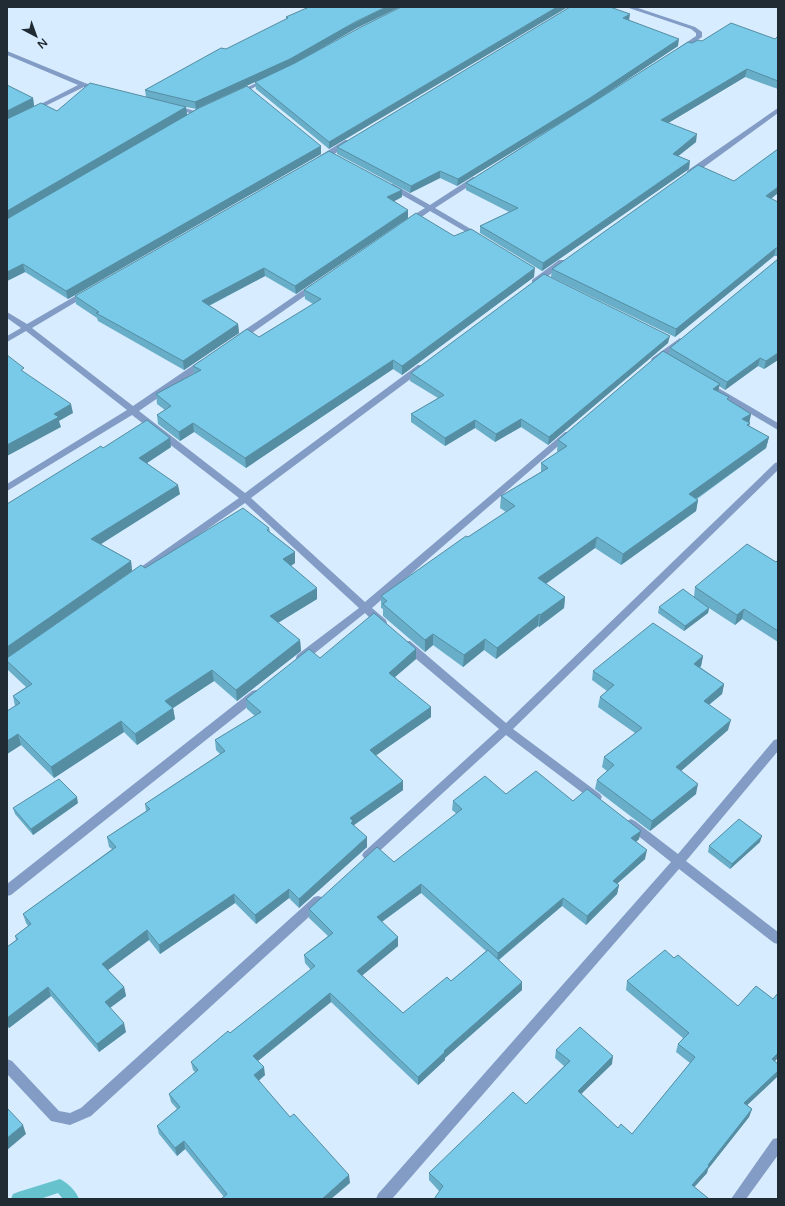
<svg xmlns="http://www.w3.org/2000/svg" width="785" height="1206" font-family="'Varela Round',sans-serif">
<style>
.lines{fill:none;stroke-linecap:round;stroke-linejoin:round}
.stream{fill:#66c3ce;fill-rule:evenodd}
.minor{fill:#839cc5;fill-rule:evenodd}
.wall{fill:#68aec8;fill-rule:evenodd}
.shaded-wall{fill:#558da2}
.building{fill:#79cae8;stroke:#558da2}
</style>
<rect width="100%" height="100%" fill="#d7ecfe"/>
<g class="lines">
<path class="stream" d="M60,1179C68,1183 76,1191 79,1199H63L58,1193L40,1199H11L13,1194L18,1192Z"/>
<g class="minor">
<polygon points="626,7 635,7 695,27 702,32 702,37 681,51 677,51 677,49 696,36 696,33 691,29"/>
<polygon points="7,51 85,83 103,89 100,91 84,87 35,111 31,111 31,109 78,85 7,55"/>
<polygon points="266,78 271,79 239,95 234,94"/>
<polygon points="173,105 199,112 200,113 197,115 171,108 171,106"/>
<polygon points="778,108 778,113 693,175 687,175 687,171"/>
<polygon points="345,140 351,140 352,142 324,161 318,161 318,157"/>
<polygon points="473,177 479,177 480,179 435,208 481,235 482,237 478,239 430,211 410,225 404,225 404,221 425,208 386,186 390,184 393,184 430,205"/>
<polygon points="559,260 565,260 566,262 538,284 532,284 532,280"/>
<polygon points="312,284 318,284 319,286 242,340 236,340 235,338 236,336"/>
<polygon points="84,291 90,291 91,293 32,328 133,406 201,360 207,360 208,362 207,364 139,411 245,493 418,365 424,365 425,367 424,369 251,498 365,602 565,432 571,432 572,434 372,608 386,620 387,623 386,626 378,626 365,613 305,661 297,661 296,658 297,655 359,608 245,503 144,573 138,573 136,571 138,569 239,498 132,415 7,491 7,484 127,410 26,331 7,342 7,336 21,328 7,318 7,312 27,324"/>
<polygon points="680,338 684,341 683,343 658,362 652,362 651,360 652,358"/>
<polygon points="708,382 778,423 778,430 705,387 704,385"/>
<polygon points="778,462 778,470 513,729 600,794 602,797 600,800 596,802 592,800 506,735 372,858 368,860 364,858 362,855 364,852 499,729 402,647 401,644 402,641 410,641 506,723 775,463"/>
<polygon points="256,690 260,691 261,694 260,697 11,895 7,896 7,884 252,691"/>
<polygon points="778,739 778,751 686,861 778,932 778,944 774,943 679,869 392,1199 376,1199 378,1194 671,862 627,827 625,824 627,821 631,819 635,821 678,854 774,740"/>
<polygon points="318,896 322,897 324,901 322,905 91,1116 70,1125 51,1121 7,1074 7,1059 12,1061 59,1111 70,1113 81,1108 314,897"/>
<polygon points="778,1138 778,1155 746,1199 731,1199 773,1139"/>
</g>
</g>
<g class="wall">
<polygon points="401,7 329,149 256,89 255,82 295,63"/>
<path d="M286,17L355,29L290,66L200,107L321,146V154L68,299L25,272L7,281V85L33,98L34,106L57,111L146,97L145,90L287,19ZM177,105L196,109L187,115L186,107Z"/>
<polygon points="629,20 678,46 596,100 692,43 702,41 775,39 778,36 778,89 745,77 668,123 696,142 678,156 689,169 542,271 480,233 480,226 509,212 466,190 466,183 578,111 457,186 440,178 410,193 337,154 337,147"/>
<polygon points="778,149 778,193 771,199 778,202 778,256 774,256 675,337 551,277 552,269 734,181"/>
<polygon points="402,197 394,201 408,218 296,294 265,276 209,306 238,324 239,333 184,370 98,321 97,318 76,304 75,296"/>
<polygon points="454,236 534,277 402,375 393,369 246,468 194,432 180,441 158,424 157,415 165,410 157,404 156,394 194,374 193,366 259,337 313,304 305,299 304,290"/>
<polygon points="778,259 778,360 764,369 758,366 725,390 719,386 718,392 729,397 728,400 751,414 749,423 749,426 769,437 766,448 697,499 698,500 696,511 621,565 595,548 546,584 565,597 564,608 539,627 538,626 496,659 484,650 463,667 433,645 425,652 383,616 383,609 381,608 381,596 468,537 506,512 500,508 501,496 541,472 541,463 558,452 557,451 558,440 669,354 670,348"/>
<polygon points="668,343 548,445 521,427 495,442 475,428 445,446 411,422 411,414 438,398 410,381 411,373"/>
<polygon points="171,447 147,463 180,494 101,544 131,561 132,571 38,636 145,568 269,528 270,532 295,552 295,563 291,566 317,599 278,623 300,640 301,651 237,701 214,681 173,708 175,719 137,745 124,732 54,778 21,745 7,754 7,711 15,706 13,696 26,687 8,670 7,667 7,504 103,448"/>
<polygon points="778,560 778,642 742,619 735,625 709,608 708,613 684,631 658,613 659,607 694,597 695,587 776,562"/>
<polygon points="416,649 416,659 395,677 431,717 376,755 403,781 403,790 354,825 367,847 299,908 289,898 256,924 235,903 160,954 149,940 108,970 124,987 126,996 110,1008 126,1032 99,1052 51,996 9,1028 7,1026 7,947 16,940 15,936 28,926 26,923 23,914 112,849 109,847 107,837 146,811 145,804 220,754 216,750 215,740 255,716 247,709 246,699 320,658"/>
<polygon points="703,656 701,666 700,667 724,684 722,694 709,705 728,730 681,771 696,794 650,831 595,789 597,780 607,771 602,767 604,757 635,733 598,707 600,697 607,691 592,680 593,671"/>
<path d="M506,794L573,801L639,839L636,842L645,859L617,884L619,885L617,894L586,925L562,906L499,960L522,990L445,1058V1060L418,1085L331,1002L258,1061L265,1075L258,1081L290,1117L350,1183L224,1197L185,1149L177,1156L159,1134L157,1126L177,1109L171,1102L169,1094L195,1072L193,1070L191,1062L230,1033L311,970L305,963L304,955L328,936L309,918V909L394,862L457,814L452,810L453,801ZM421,893L486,951L451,981L403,1013L362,975L398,946V937L382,922Z"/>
<polygon points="78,803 33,835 15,814 13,808"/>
<polygon points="760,842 730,869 708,852 709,846"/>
<polygon points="627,981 775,1061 778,1076 747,1105 752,1109 749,1117 708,1169 707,1173 694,1187 439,1191 429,1180 429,1173 526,1104 564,1066 555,1058 556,1050 612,1064 581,1094 618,1128 632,1134 690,1063 676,1052 678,1044 683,1038 626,990"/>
</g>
<g class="shaded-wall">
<polygon points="386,7 400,7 355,29 290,66 196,109 195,102"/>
<polygon points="557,7 568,7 329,149 329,142"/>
<polygon points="630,14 629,21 623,18"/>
<polygon points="679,39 678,46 589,105 457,186 458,179"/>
<polygon points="747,69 745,77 660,128 661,120"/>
<polygon points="33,98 34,106 7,119 7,111"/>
<polygon points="186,107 187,115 7,219 7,211"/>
<polygon points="697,134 696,142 672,161 673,154"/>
<polygon points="321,146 321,154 68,299 66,291"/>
<polygon points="690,161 689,169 542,271 543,263"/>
<polygon points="440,171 440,178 410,193 411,186"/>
<polygon points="778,187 778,193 764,204 766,196"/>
<polygon points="402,190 402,197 387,205 387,197"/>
<polygon points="408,210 408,218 296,294 295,286"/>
<polygon points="776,248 774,256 675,337 676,329"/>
<polygon points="23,264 25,272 7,281 7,272"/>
<polygon points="264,268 265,276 202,309 202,301"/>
<polygon points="535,268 534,277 402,375 402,366"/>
<polygon points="238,324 239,333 184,370 183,361"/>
<polygon points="670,336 668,343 548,445 549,437"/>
<polygon points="778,353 778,360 764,369 766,361"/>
<polygon points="760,358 758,366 725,390 727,382"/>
<polygon points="393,360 393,369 246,468 245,458"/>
<polygon points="720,384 717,395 713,389"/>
<polygon points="71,404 73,413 59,421 61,427 7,456 7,445 54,414"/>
<polygon points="751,414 749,424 750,423 747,435 742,419"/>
<polygon points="521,419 521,427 495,442 496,434"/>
<polygon points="475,420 475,428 445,446 445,438"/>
<polygon points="193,423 194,432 180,441 179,432"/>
<polygon points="769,437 766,448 687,505 689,494"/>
<polygon points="170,438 171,447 141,467 139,458"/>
<polygon points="178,485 180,494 93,549 91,539"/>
<polygon points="698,500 696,511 621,565 623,554"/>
<polygon points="597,537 595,548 537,590 538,578"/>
<polygon points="295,552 295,563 284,570 283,559"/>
<polygon points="131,561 132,571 7,658 7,647"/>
<polygon points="317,588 317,599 271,627 270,616"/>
<polygon points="565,597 564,608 539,627 540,615"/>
<polygon points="709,608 708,613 684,631 685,626"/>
<polygon points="744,609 742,619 735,625 737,615"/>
<polygon points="539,614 538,626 496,659 497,648"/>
<polygon points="433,634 433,645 425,652 425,640"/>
<polygon points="485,639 484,650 463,667 464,655"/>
<polygon points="300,640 301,651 237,701 236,690"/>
<polygon points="416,649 416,659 389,682 389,673"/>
<polygon points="703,656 701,666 692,674 694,664"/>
<polygon points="212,670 214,681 167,712 165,701"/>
<polygon points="724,684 722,694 701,711 704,701"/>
<polygon points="431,707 431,717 371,759 370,750"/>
<polygon points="173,708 175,719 137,745 135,734"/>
<polygon points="731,720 728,730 674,777 676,767"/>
<polygon points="121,721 124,732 54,778 51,767"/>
<polygon points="18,734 21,745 7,754 7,741"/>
<polygon points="403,781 403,790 354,825 354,831 350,818"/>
<polygon points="698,784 696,794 650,831 652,821"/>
<polygon points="77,797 78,803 33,835 31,829"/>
<polygon points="641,831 639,839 630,847 631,838"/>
<polygon points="762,836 760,842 730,869 732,864"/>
<polygon points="367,837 367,847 299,908 299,899"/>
<polygon points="647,850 645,859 611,889 613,881"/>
<polygon points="421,884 421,893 377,925 377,917"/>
<polygon points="619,885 617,894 586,925 587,916"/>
<polygon points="289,889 289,898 256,924 255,915"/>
<polygon points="234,894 235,903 160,954 159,945"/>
<polygon points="563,898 562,906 497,961 498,953"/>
<polygon points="147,930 149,940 104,973 102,964"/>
<polygon points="398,937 398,946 358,979 357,971"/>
<polygon points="522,982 522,990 445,1058 445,1060 418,1085 418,1077 444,1051"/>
<polygon points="48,987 51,996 9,1028 7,1023 7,1018"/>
<polygon points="124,987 126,996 107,1010 105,1002"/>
<polygon points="330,993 331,1002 254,1064 253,1056"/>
<polygon points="124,1023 126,1032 99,1052 97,1044"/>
<polygon points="778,1053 778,1058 769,1067 772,1059"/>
<polygon points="613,1056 612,1064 576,1099 578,1091"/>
<polygon points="264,1067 265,1075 255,1084 254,1075"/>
<polygon points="778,1071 778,1076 741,1111 744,1103"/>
<polygon points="752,1109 749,1117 708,1169 707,1173 689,1193 692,1185"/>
<polygon points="23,1125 26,1134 7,1150 7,1138"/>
<polygon points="184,1141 185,1149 177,1156 175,1148"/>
<polygon points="349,1175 350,1183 331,1199 322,1199"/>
</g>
<g class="building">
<polygon points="309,7 386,7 355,22 290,59 195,102 145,90 221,48 226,49 288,18 286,17"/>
<polygon points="401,7 557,7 329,142 255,82 295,63 361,27"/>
<polygon points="570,7 610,7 630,14 623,18 679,39 590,98 458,179 440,171 411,186 337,147"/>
<polygon points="731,23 775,39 778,36 778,81 747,69 661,120 697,134 673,154 690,161 543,263 480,226 518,208 466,183 688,42 692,43 698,40 702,41"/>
<polygon points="90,83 186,107 7,211 7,119 41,103 57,111"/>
<polygon points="7,85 33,98 7,111"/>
<polygon points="247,86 321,146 66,291 23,264 7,272 7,219 199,108"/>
<polygon points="778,149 778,187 766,196 778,202 778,248 776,248 676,329 552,269 698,165 734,181"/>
<polygon points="329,151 402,190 387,197 408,210 295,286 264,268 202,301 238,324 183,361 96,313 99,312 75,296"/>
<polygon points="416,213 454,236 471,229 535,268 402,366 393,360 245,458 193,423 179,432 157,415 171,406 156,394 201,370 193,366 247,329 259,337 321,299 304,290"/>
<polygon points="778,259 778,353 766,361 760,358 727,382 670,348"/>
<polygon points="544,274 670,336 549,437 521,419 496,434 475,420 445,438 411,414 444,395 411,373"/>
<polygon points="663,351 720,384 713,389 729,397 727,399 751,414 742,419 750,423 747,425 769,437 689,494 698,500 623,554 597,537 538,578 565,597 540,615 539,614 497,648 485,639 464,655 433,634 425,640 383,604 387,601 381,596 466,536 468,537 515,506 501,496 548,468 541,463 567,446 558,440"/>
<polygon points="7,355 24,368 21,370 71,404 54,414 59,417 7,445"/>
<polygon points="147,420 170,438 139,458 178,485 91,539 131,561 7,647 7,504 101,446 103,448"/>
<polygon points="243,508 269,528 267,530 295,552 283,559 317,588 270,616 300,640 236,690 212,670 165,701 173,708 135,734 121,721 51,767 18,734 7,741 7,711 20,703 13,696 32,684 7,661 7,658 141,565 145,568"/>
<polygon points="747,544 776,562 778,560 778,631 744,609 737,615 695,587"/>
<polygon points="683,589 709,608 685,626 659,607"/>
<polygon points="374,613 416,649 389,673 431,707 370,750 403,781 350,818 353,821 351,823 367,837 299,899 289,889 255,915 234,894 159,945 147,930 102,964 124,987 105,1002 124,1023 97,1044 48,987 7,1018 7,947 18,939 15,936 31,924 23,914 116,847 107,837 150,809 145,804 225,751 215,740 261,712 246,699 309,649 320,658"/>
<polygon points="653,623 703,656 694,664 724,684 704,701 731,720 676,767 698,784 652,821 597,780 614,765 604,757 642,728 600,697 614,685 593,671"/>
<polygon points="536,771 573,801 587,789 641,831 631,838 647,850 613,881 619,885 587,916 563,898 498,953 421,884 377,917 398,937 357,971 403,1013 447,977 451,981 488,950 522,982 444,1051 445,1052 418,1077 330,993 253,1056 264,1067 254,1075 290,1117 294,1114 349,1175 322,1199 221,1199 227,1194 184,1141 175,1148 157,1126 180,1107 169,1094 198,1070 191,1062 228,1031 230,1033 315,966 304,955 333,933 309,909 377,847 394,862 462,809 453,801 485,776 506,794"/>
<polygon points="59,779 77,797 31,829 13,808"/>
<polygon points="739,819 762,836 732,864 709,846"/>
<polygon points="665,950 674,958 678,955 738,1006 756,986 773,999 778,993 778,1053 772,1059 778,1064 778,1071 744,1103 752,1109 708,1165 709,1166 692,1185 708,1198 707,1199 434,1199 443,1186 429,1173 513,1092 526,1104 570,1061 556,1050 580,1027 613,1056 578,1091 618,1128 621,1124 632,1134 695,1057 678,1044 689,1033 627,981"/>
<polygon points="7,1108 23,1125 7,1138"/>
</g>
<rect width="785" height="1206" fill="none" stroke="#202b33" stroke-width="16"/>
<g transform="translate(36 36) rotate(139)" stroke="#d7ecfe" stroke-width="3" paint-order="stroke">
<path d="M0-3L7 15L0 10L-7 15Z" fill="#202b33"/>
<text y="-6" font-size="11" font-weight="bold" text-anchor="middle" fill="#202b33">N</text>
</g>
</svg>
